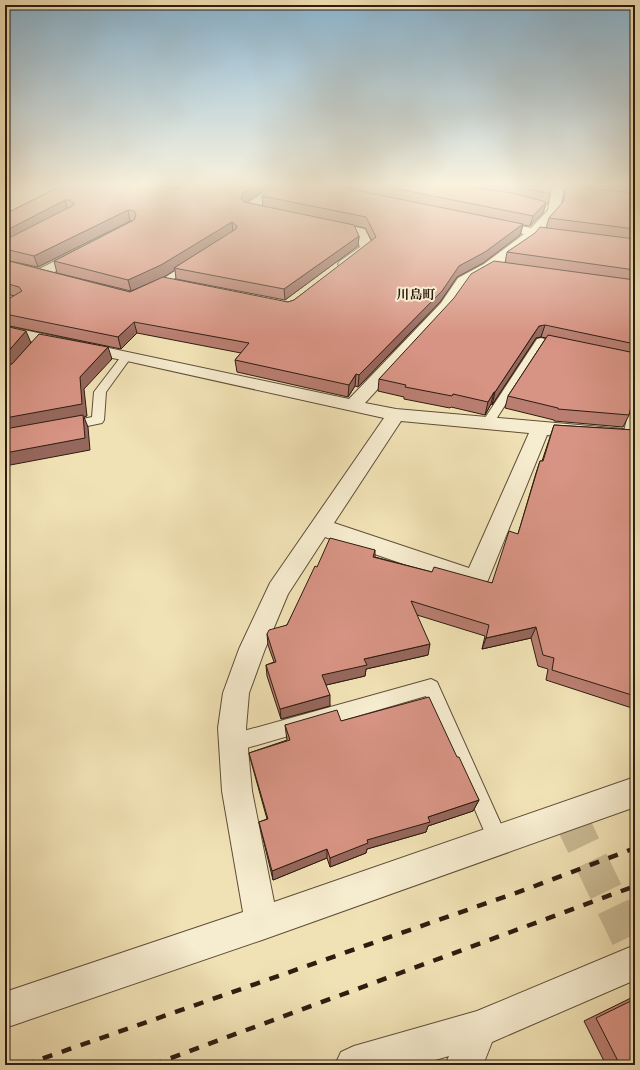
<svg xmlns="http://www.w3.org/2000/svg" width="640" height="1070" font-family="'IM FELL Great Primer','Noto Serif JP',serif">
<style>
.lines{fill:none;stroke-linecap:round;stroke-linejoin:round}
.minor-tunnel{stroke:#caba94;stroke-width:34;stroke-dasharray:34 17;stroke-linecap:butt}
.service-casing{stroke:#5f4e39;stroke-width:2}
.minor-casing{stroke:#5f4e39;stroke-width:2}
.service{fill:#f6eccf;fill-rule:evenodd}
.minor{fill:#f6eccf;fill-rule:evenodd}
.rail{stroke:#2e1c10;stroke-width:4.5;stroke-dasharray:10 10;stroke-linecap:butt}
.wall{fill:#b97e71;stroke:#2e1c10;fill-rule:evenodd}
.shaded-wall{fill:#96675c;stroke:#2e1c10}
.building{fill:#d79383;stroke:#2e1c10}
.labels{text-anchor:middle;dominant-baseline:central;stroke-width:4;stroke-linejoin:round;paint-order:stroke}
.far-neighbourhood-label{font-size:13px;font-weight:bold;fill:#2e1c10;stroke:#f6eccf}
</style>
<rect width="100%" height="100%" fill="#f1e2b5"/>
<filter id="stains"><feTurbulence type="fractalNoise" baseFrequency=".005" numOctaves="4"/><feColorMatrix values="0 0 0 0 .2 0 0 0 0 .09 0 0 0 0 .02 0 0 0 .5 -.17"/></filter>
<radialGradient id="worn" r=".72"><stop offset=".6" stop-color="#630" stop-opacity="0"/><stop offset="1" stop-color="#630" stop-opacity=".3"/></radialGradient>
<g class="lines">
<polyline class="minor-tunnel" points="569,815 635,952"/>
<g class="service-casing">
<g id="service">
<polygon points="192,260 196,263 195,265 166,284 163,285 158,282"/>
<polygon points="541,338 565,344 566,346 561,349 544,345 491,427 483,427 481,424 483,421 537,339"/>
<polygon points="127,353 132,356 106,392 104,420 102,423 68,430 64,429 62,426 64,423 92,417 94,392 123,354"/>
<polygon points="635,407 635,435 633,438 625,438 623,435 629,411 631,408"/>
<polygon points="431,679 437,682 505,833 508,840 505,847 498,850 491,847 426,696 233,752 227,749 224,743 227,737 233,734"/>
</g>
</g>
<g class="minor-casing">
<g id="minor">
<polygon points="273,186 287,186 253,211 245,211 243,208 245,205"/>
<path d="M542,186H557L563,191L560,211L543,230L570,234L572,237L570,240L565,241L537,236L531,243L494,270L468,284L451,309L365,403L396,409L635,430V442L547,435L488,580L484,587L476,589L325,537L288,594L265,649L249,693L246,728L252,791L274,902L635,777V807L262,940L5,1028V992L243,912L222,791L218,728L223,693L239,649L270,583L384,418L127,361L5,336V326L349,399L441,303L458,278L484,264L524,234L489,227L487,224L489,221L493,220L531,228L548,210L551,192ZM401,421L529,433L469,568L334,523Z"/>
<polygon points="327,221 365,229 374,248 350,267 345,268 340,267 338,264 340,261 360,247 355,235 322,228 321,225 322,222"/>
<polygon points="81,248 86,249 88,252 86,255 45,277 40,278 35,277 33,274 35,271"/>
<polygon points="635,945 635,980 492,1042 483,1065 445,1065 449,1056 418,1065 335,1065 341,1052 354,1046 477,1011"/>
</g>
</g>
<use href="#service" class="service"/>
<use href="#minor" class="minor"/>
<g class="rail">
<polyline points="24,1065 527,889 635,848"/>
<polyline points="152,1065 635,886"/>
</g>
</g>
<g class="wall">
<path d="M61,186H270L246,202L263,206L262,196L275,186H551L550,194L548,204H546L543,213L530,226L523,225L520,235L483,263L457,277L440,302L358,387L355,386L348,397L237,372L235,360L241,353L137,333L121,349L5,325V260L130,292L288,302L294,300L372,241L365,228L314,217L359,236L358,246L285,300L176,279L175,270L164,277L131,291L57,273L54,261L132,221H130L38,267L5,260V214ZM8,294L14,296L7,300L5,295Z"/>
<polygon points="560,186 635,186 635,406 631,406 629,415 623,427 554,421 554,420 505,408 508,396 546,338 541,337 536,338 492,405 491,404 485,415 451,407 450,408 404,399 404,397 378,391 379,379 505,263 507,252 546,228 549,218 562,203 566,187"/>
<polygon points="554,425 635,430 635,709 546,680 548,669 538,666 531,638 482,649 485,636 417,615 428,655 366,669 365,676 326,685 330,706 281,719 267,676 266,665 274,662 268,645 267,634 287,625 317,567 375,550 375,557 432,572 492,583 518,534 536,473 540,461 542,461"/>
<polygon points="341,721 457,757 479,800 473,811 428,826 426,832 367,849 366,853 330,867 327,858 273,880 259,822 267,819 252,765 249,753 287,740 285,725"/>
<polygon points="635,996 635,1065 606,1065 584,1021"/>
</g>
<g class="shaded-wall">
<polygon points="177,186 188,186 178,191"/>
<polygon points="254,186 270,186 244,204 241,198 243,193"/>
<polygon points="65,200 68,211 5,244 5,231"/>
<polygon points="546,202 543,213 530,226 533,216"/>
<polygon points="128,210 130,221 38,267 34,256"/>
<polygon points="232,222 233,232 174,268 175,270 164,277 131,291 128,280"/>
<polygon points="523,224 520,235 483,263 457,277 440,302 358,387 359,375 459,266"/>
<polygon points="359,236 358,246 285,300 284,289"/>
<polygon points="5,287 8,294 5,295 9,303 5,305"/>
<polygon points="134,322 137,333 121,349 118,337"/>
<polygon points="545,325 541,337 536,338 492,405 495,392 539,326"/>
<polygon points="26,331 31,343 8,369 5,370 5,355"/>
<polygon points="108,347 112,359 84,389 87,416 84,417 88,427 90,450 5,466 5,418 80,377"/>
<polygon points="356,374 355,386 348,397 349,385"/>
<polygon points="494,392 491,404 485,415 488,402"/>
<polygon points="635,396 635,406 631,407 633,398"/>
<polygon points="536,627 531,638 482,649 486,638"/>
<polygon points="430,644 428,655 366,669 365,676 322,686 322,675 364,659"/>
<polygon points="330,695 330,706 281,719 280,709"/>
<polygon points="479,800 473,811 428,826 426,832 367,849 366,853 330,867 330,858 367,840 428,817"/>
<polygon points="327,849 327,858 273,880 272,871"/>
</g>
<g class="building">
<polygon points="61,186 164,186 177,189 183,186 254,186 243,193 241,198 244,202 354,225 359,236 284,289 174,268 236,229 237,226 232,222 161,265 128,280 54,261 134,220 136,215 134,211 128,210 34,256 5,249 5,240 74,205 74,203 70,200 65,200 5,231 5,214"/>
<polygon points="275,186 334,186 523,224 485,252 459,266 442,291 359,375 356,374 349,385 235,360 249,343 134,322 118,337 5,314 5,301 22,291 19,287 5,283 5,260 130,292 163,277 288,302 294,300 376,237 366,217 262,196"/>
<polygon points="383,186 461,186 512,193 546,202 533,216"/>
<polygon points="515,186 551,186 550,194"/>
<polygon points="566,186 635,193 635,229 549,218 564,201"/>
<polygon points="540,227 635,239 635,270 507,252 535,233"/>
<polygon points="494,261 635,280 635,344 545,325 539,326 495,392 494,392 488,402 453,394 452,396 405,387 406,385 379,379 454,298 471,274"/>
<polygon points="5,326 26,331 5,355"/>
<polygon points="39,334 108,347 80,377 82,404 5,418 5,365 12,364"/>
<polygon points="548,335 635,353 635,396 633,398 629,415 558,409 558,408 508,396"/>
<polygon points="83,415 85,438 5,453 5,429"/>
<polygon points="554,425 635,430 635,696 552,670 554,658 543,655 536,627 486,638 489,625 411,601 430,644 364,659 367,665 322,675 330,695 280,709 266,665 276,662 267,634 269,630 287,625 315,566 317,567 330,538 375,550 373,557 432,572 434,567 492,583 509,531 518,534 540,461 543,461"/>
<polygon points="429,697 457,757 459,757 479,800 428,817 430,822 367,840 368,843 330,858 327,849 272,871 259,822 268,819 249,753 290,740 285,725 337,710 341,721"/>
<polygon points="635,999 635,1065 620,1065 596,1018"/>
</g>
<linearGradient id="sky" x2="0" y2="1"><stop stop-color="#8ab7d4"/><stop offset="0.55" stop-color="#f9f2de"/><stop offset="1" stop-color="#f9f2de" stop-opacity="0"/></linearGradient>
<rect width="640" height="336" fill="url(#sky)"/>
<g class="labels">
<g class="far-neighbourhood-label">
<text x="416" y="295">川島町</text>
</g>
</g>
<rect width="640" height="1070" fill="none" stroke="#f1e2b5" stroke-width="20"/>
<rect x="6" y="6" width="628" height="1058" fill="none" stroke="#2e1c10" stroke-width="2"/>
<rect x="10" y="10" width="620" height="1050" fill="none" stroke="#2e1c10"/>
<rect width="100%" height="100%" filter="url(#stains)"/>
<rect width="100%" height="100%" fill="url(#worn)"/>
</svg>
